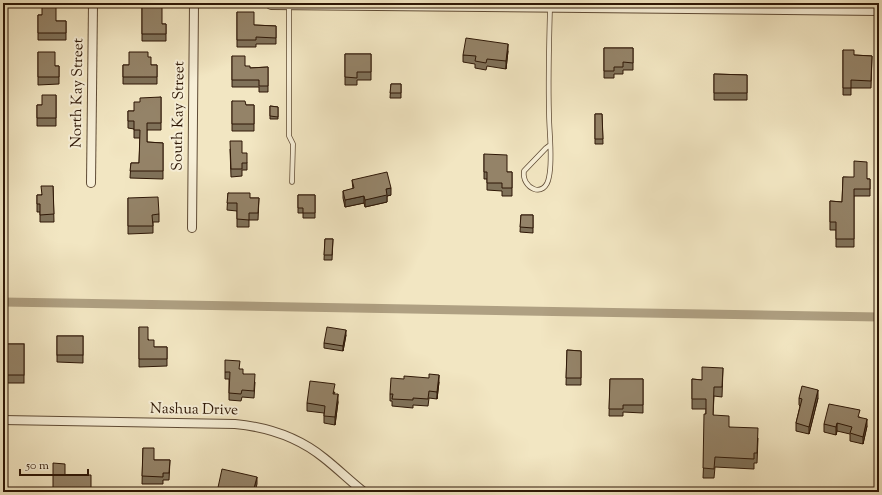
<svg xmlns="http://www.w3.org/2000/svg" width="882" height="495" font-family="'Sorts Mill Goudy',serif">
<style>
.lines{fill:none;stroke-linecap:round;stroke-linejoin:round}
.canal{stroke:#afa082;stroke-width:9}
.lane-casing{stroke:#5f4b35;stroke-width:5.5}
.street-casing{stroke:#5f4b35;stroke-width:10}
.lane{stroke:#f7efd7;stroke-width:4}
.street{stroke:#f7efd7;stroke-width:8}
.wall{fill:#7f7159;stroke:#2e1706}
.shaded-wall{fill:#685c49;stroke:#2e1706}
.building{fill:#948368;stroke:#2e1706}
.labels{text-anchor:middle;dominant-baseline:central;stroke-width:4;stroke-linejoin:round;paint-order:stroke}
.street-label{font-size:15px;fill:#2e1706;stroke:#f7efd7}
</style>
<rect width="100%" height="100%" fill="#f2e6c2"/>
<filter id="stains"><feTurbulence type="fractalNoise" baseFrequency=".005" numOctaves="4"/><feColorMatrix values="0 0 0 0 .2 0 0 0 0 .09 0 0 0 0 .02 0 0 0 .5 -.17"/></filter>
<radialGradient id="worn" r=".72"><stop offset=".6" stop-color="#630" stop-opacity="0"/><stop offset="1" stop-color="#630" stop-opacity=".3"/></radialGradient>
<g class="lines">
<polyline class="canal" points="3,302 879,317"/>
<g class="lane-casing">
<g id="lane">
<polyline points="769,3 769,10"/>
<polyline points="289,5 289,136 293,144 292,182"/>
<path d="M550,145L546,148L524,171C521,188 545,200 549,177C553,159 549,132 549,113C548,78 549,43 550,8"/>
</g>
</g>
<g class="street-casing">
<g id="street">
<polyline points="271,3 271,5 879,11"/>
<polyline points="91,183 93,3"/>
<polyline points="192,228 194,3"/>
<path d="M3,420L235,424C267,427 298,437 324,458C338,469 350,481 364,492"/>
</g>
</g>
<use href="#lane" class="lane"/>
<use href="#street" class="street"/>
</g>
<g class="wall">
<polygon points="142,7 162,24 166,24 166,41 142,41"/>
<polygon points="237,12 254,25 276,26 276,44 256,44 256,47 237,47"/>
<polygon points="38,15 42,15 56,21 66,21 66,40 38,40"/>
<polygon points="604,48 633,48 633,70 623,70 623,74 614,74 614,78 604,78"/>
<polygon points="843,50 854,55 872,56 871,88 851,88 851,95 843,95"/>
<polygon points="508,51 506,69 487,66 486,70 475,68 475,64 463,62 463,55"/>
<polygon points="38,52 55,66 59,66 59,84 38,85"/>
<polygon points="345,54 371,54 371,80 357,80 357,85 345,85"/>
<polygon points="232,56 245,66 250,68 268,67 268,92 259,92 259,87 232,87"/>
<polygon points="148,57 151,65 157,65 157,84 123,84 123,65 129,65"/>
<polygon points="714,74 747,75 747,100 714,100"/>
<polygon points="391,84 401,84 401,98 390,98"/>
<polygon points="56,95 56,126 37,126 37,105 42,105"/>
<polygon points="161,97 161,130 147,130 147,142 163,143 163,179 130,178 131,163 139,163 140,138 134,138 134,129 128,128 128,111 134,111 140,102"/>
<polygon points="232,101 246,105 254,105 254,131 232,131"/>
<polygon points="270,106 278,107 278,119 270,119"/>
<polygon points="595,114 602,114 603,144 595,144"/>
<polygon points="230,149 242,153 247,163 247,170 242,170 242,176 231,177"/>
<polygon points="484,154 507,172 512,172 512,196 502,196 502,191 487,190 487,179 484,179"/>
<polygon points="843,177 870,179 870,196 854,196 854,247 836,247 836,230 830,230 830,201 842,202"/>
<polygon points="352,180 391,195 387,196 387,202 365,207 364,203 345,207 343,198 343,191 353,189"/>
<polygon points="53,186 54,222 40,222 40,212 37,212 37,195 41,195"/>
<polygon points="228,193 250,198 259,198 258,220 249,220 249,227 237,227 237,211 227,210"/>
<polygon points="298,195 315,195 315,218 303,218 303,213 298,213"/>
<polygon points="128,198 159,214 159,222 153,222 153,233 128,234"/>
<polygon points="521,215 533,215 533,233 520,232"/>
<polygon points="325,239 333,239 332,260 324,260"/>
<polygon points="139,327 154,347 167,347 167,366 139,367"/>
<polygon points="346,335 343,351 324,348 324,343"/>
<polygon points="57,336 83,336 83,363 57,362"/>
<rect x="3" y="344" width="21" height="39"/>
<polygon points="567,350 581,351 581,385 566,385"/>
<polygon points="723,368 722,397 714,396 713,415 729,427 758,438 757,463 754,463 754,469 715,467 714,478 703,478 706,409 692,409 692,379 702,380"/>
<polygon points="240,369 243,374 255,382 254,398 242,397 241,401 229,400 229,379 225,379 225,372"/>
<polygon points="610,379 643,379 643,413 623,412 623,416 609,416"/>
<polygon points="439,382 437,399 429,398 428,406 413,405 413,408 392,406 392,401 390,401 390,394"/>
<polygon points="335,392 334,394 338,402 335,425 324,423 324,413 307,411 307,403"/>
<polygon points="799,398 818,398 809,434 796,431 796,423 800,406 799,405"/>
<polygon points="860,417 867,426 863,444 850,441 850,434 837,431 836,435 824,432 824,424"/>
<polygon points="143,448 154,460 170,460 169,480 163,480 163,484 142,484"/>
</g>
<g class="shaded-wall">
<polygon points="508,44 508,51 506,69 506,61"/>
<polygon points="391,188 391,195 387,196 387,202 365,207 365,200 386,189"/>
<polygon points="364,196 364,203 345,207 345,200"/>
<polygon points="346,330 346,335 343,351 343,346"/>
<polygon points="439,375 439,382 437,399 437,392"/>
<polygon points="818,390 818,398 809,434 809,427"/>
<polygon points="338,394 338,402 335,425 335,417"/>
<polygon points="867,419 867,426 863,444 863,437"/>
<polygon points="837,423 837,431 836,435 836,427"/>
<polygon points="257,477 257,484 255,492 253,492"/>
</g>
<g class="building">
<polygon points="42,3 56,3 56,21 66,21 66,33 38,33 38,15 42,15"/>
<polygon points="142,7 162,7 162,24 166,24 166,34 142,34"/>
<polygon points="237,12 254,12 254,25 276,26 276,38 256,37 256,40 237,40"/>
<polygon points="466,38 508,44 506,61 487,59 486,63 475,61 476,56 463,55"/>
<polygon points="604,48 633,48 633,63 623,62 623,67 614,67 614,71 604,71"/>
<polygon points="843,50 854,50 854,55 872,56 871,81 851,80 851,88 843,88"/>
<polygon points="38,52 55,52 55,66 59,66 59,77 38,77"/>
<polygon points="129,52 148,52 148,57 151,57 151,65 157,65 157,77 123,77 123,65 129,65"/>
<polygon points="345,54 371,54 371,72 357,72 357,78 345,77"/>
<polygon points="232,56 245,56 245,66 250,66 250,68 268,67 268,86 259,86 259,80 232,80"/>
<polygon points="714,74 747,75 747,93 714,93"/>
<polygon points="391,84 401,84 401,93 390,93"/>
<polygon points="42,95 56,95 56,118 37,118 37,105 42,105"/>
<polygon points="161,97 161,123 147,123 147,142 163,143 163,171 130,171 131,163 139,163 140,130 134,130 134,121 128,121 128,111 134,111 134,102 140,102 140,98"/>
<polygon points="232,101 245,101 246,105 254,105 254,124 232,124"/>
<polygon points="270,106 278,107 278,117 270,116"/>
<polygon points="595,114 602,114 603,139 595,139"/>
<polygon points="230,141 242,141 242,153 247,153 247,163 242,163 242,169 231,169"/>
<polygon points="484,154 507,155 507,172 512,172 512,188 502,188 502,183 487,183 487,172 484,172"/>
<polygon points="854,161 867,162 867,179 870,179 870,189 854,189 854,239 836,239 836,222 830,222 830,201 842,202 843,177 854,177"/>
<polygon points="387,172 391,188 386,189 387,195 365,200 364,196 345,200 343,191 354,188 352,180"/>
<polygon points="41,186 53,186 54,214 40,215 40,204 37,204 37,195 42,195"/>
<polygon points="228,193 250,193 250,198 259,198 258,213 249,213 249,220 237,219 237,203 227,203"/>
<polygon points="298,195 315,195 315,213 303,213 303,208 298,208"/>
<polygon points="158,197 159,214 152,215 153,226 128,226 128,198"/>
<polygon points="521,215 533,215 533,228 520,227"/>
<polygon points="325,239 333,239 332,255 324,255"/>
<polygon points="139,327 148,327 148,340 154,340 154,347 167,347 167,359 139,359"/>
<polygon points="327,327 346,330 343,346 324,343"/>
<rect x="57" y="336" width="26" height="19"/>
<rect x="3" y="344" width="21" height="31"/>
<polygon points="567,350 581,351 581,378 566,378"/>
<polygon points="225,360 240,361 239,369 243,369 243,374 255,374 254,391 242,390 241,394 229,393 230,372 225,372"/>
<polygon points="702,367 723,368 722,387 714,387 713,415 729,416 729,427 758,428 757,453 754,453 754,459 715,457 714,469 703,468 704,414 706,414 706,399 692,399 692,379 702,380"/>
<polygon points="429,374 439,375 437,392 429,391 428,399 413,398 413,400 392,399 393,394 390,394 391,378 404,379 404,376 429,378"/>
<polygon points="610,379 643,379 643,405 623,405 623,409 609,409"/>
<polygon points="310,381 335,384 333,394 338,394 335,417 324,416 325,406 307,403"/>
<polygon points="802,386 818,390 809,427 796,423 802,399 799,398"/>
<polygon points="829,404 860,410 858,417 867,419 863,437 850,433 852,427 837,423 836,427 824,424"/>
<polygon points="143,448 154,448 154,460 170,460 169,473 163,473 163,477 142,476"/>
<polygon points="53,463 65,464 65,475 91,475 91,492 53,492"/>
<polygon points="222,469 257,477 253,492 217,492"/>
</g>
<g class="labels">
<g class="street-label">
<text transform="translate(78 93) rotate(-89)">North Kay Street</text>
<text transform="translate(179 116) rotate(-89)">South Kay Street</text>
<text transform="translate(194 410) rotate(1)">Nashua Drive</text>
</g>
</g>
<rect width="882" height="495" fill="none" stroke="#f2e6c2" stroke-width="16"/>
<rect x="4" y="4" width="874" height="487" fill="none" stroke="#2e1706" stroke-width="2"/>
<rect x="8" y="8" width="866" height="479" fill="none" stroke="#2e1706"/>
<path d="M20 469v6h68v-6" fill="none" stroke="#2e1706" stroke-width="2"/>
<text x="26" y="469" font-size="12" fill="#2e1706" stroke="#f7efd7" stroke-width="3" paint-order="stroke">50 m</text>
<rect width="100%" height="100%" filter="url(#stains)"/>
<rect width="100%" height="100%" fill="url(#worn)"/>
</svg>
